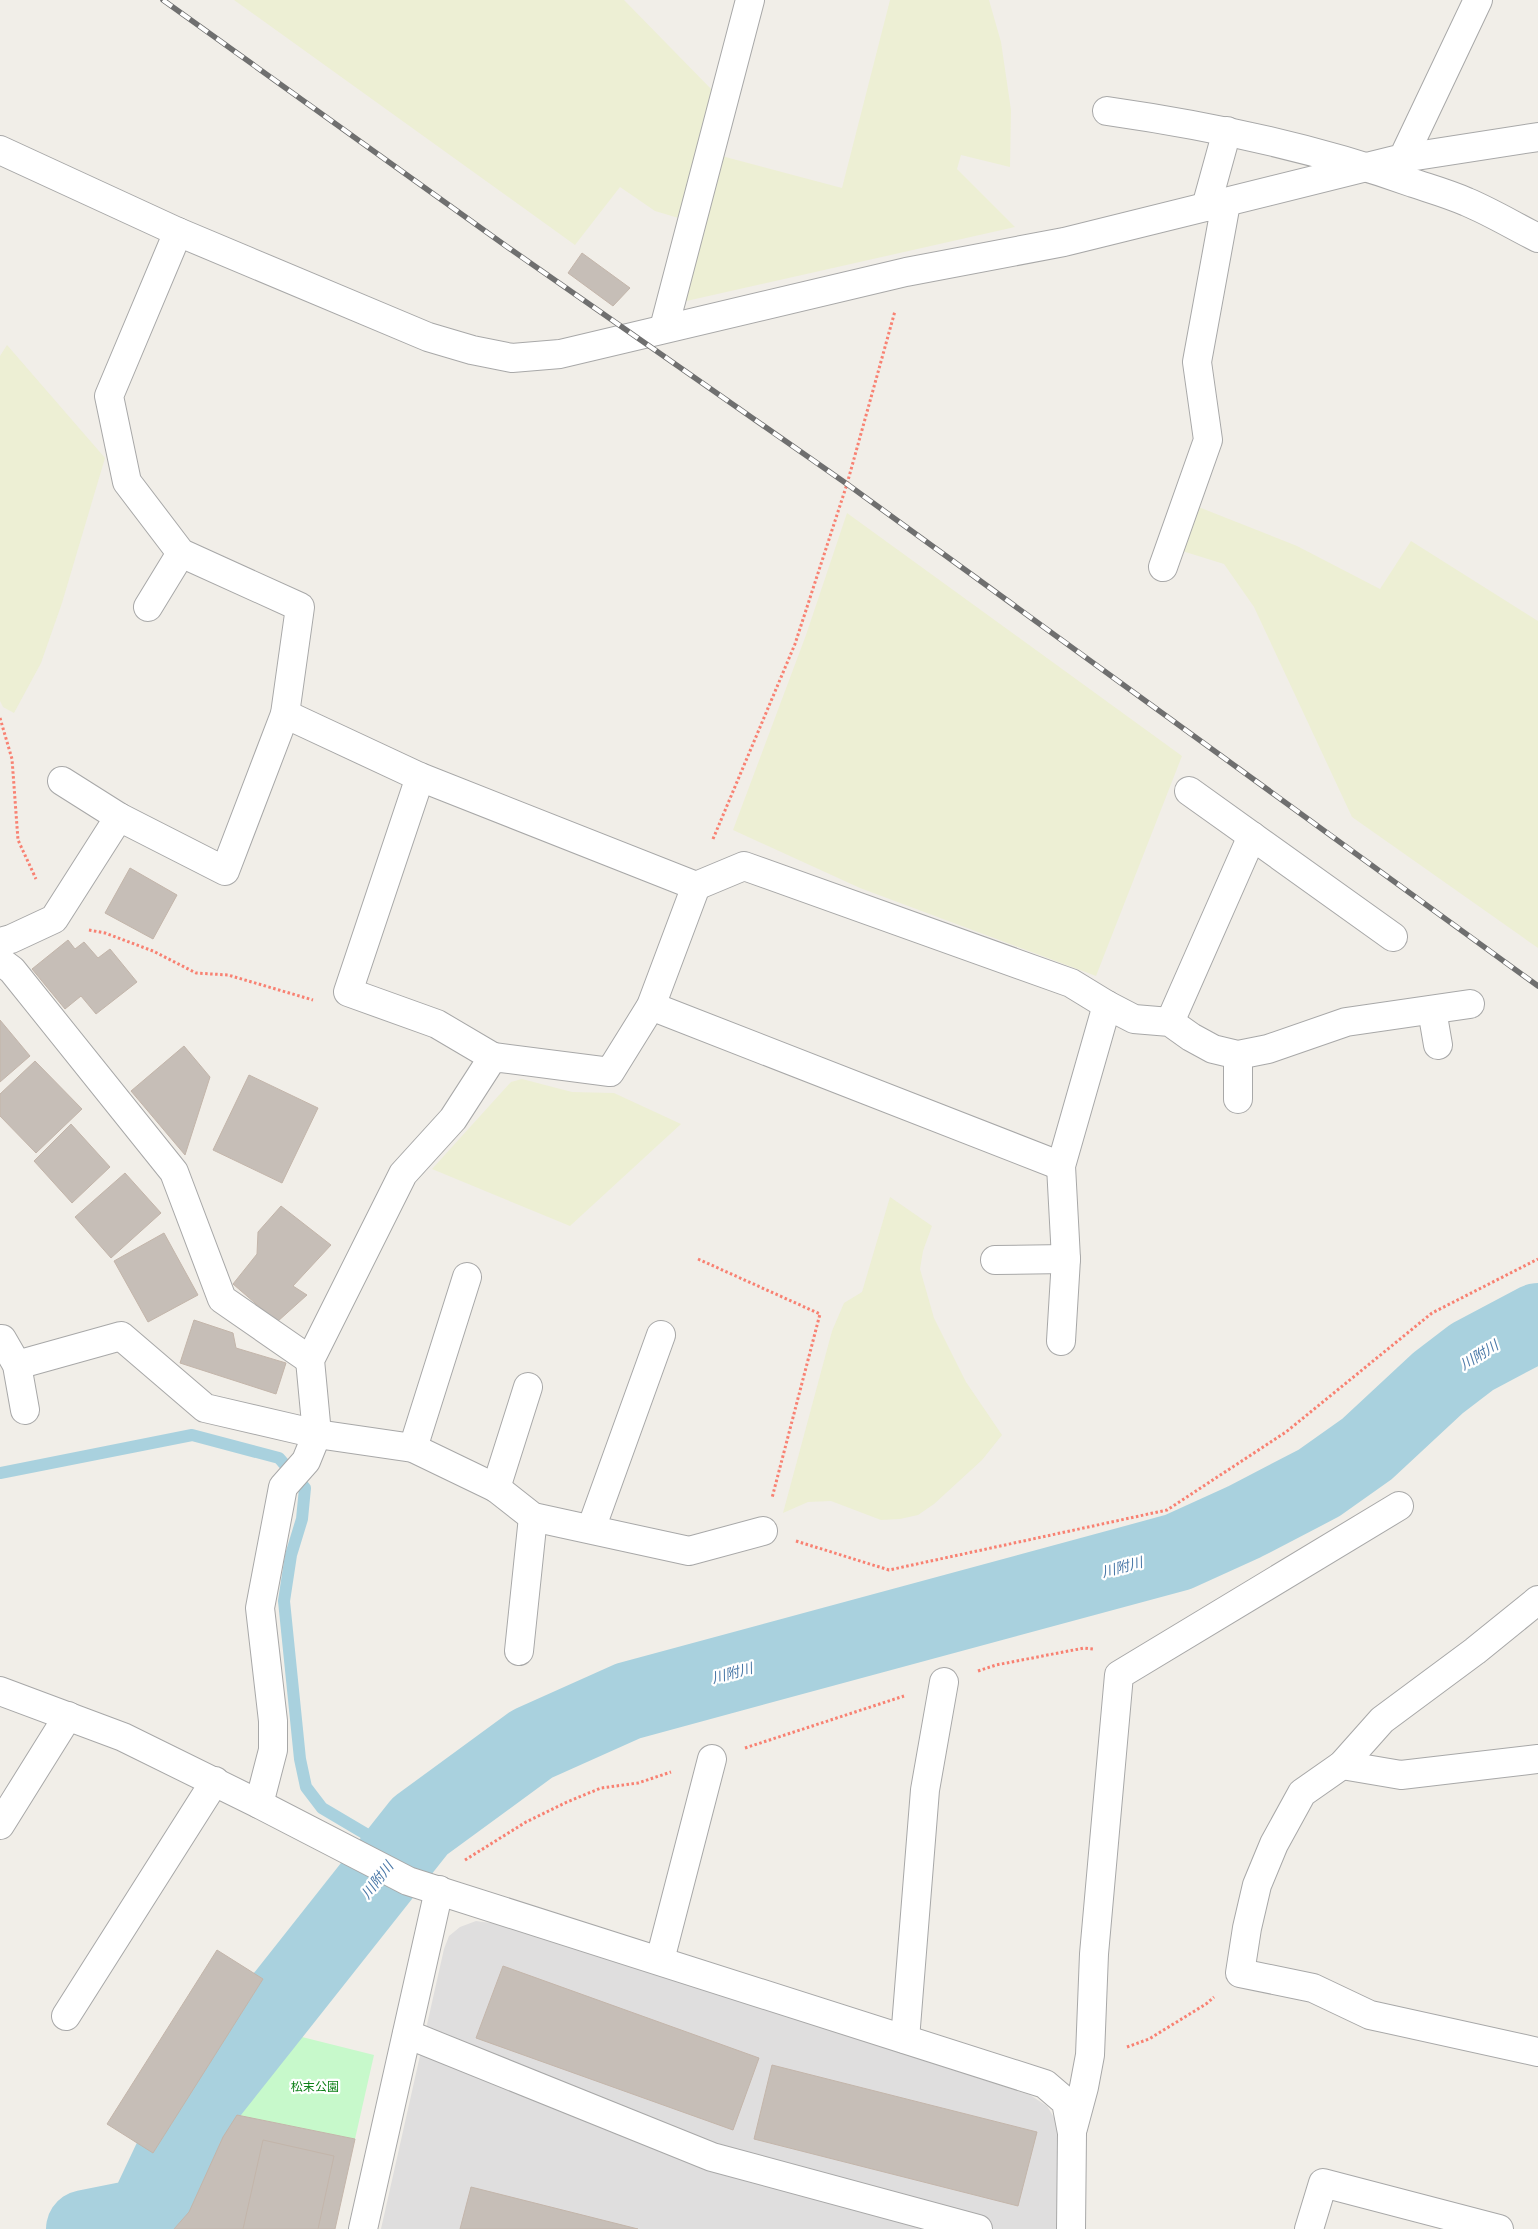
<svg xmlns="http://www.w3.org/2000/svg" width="1538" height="2229" font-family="Mulish,'Noto Sans JP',sans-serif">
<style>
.residential{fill:#dfdede}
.farmland{fill:#edefd4}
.park{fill:#c7f9cb}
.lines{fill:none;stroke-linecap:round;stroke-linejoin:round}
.stream{stroke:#a9d1de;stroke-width:12}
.river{stroke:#a9d1de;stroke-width:78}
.building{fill:#c6beb7;stroke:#c3b5aa}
.minor-casing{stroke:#a8a8a8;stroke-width:30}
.path{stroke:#f88172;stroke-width:3;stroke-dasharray:2.5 2.5;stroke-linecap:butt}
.minor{stroke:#fff;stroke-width:28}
.rail-casing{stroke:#6f6f6f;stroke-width:5.5}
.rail{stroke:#fff;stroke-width:4;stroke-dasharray:11;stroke-linecap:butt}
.labels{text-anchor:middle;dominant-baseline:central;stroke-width:4.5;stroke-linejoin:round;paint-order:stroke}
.park-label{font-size:12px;fill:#0e8018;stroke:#fff}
.water-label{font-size:14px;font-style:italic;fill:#4b79a8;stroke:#fff}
</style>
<rect width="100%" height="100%" fill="#f1eee8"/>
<polygon class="residential" points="476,1921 499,1924 728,1994 798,2020 1030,2095 1047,2106 1055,2119 1059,2137 1056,2229 381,2229 444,1949 449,1936 460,1927"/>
<g class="farmland">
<polygon points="234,0 624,0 715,93 682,219 655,211 620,187 575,245"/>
<polygon points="890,0 989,0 1001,42 1011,110 1010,167 961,155 957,169 1015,227 682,302 718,155 842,188"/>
<polygon points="7,345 105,458 62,603 41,663 14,713 3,707 0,701 0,356"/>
<polygon points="1196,506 1297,546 1380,589 1411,541 1538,621 1538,948 1352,817 1254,607 1224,564 1179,550"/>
<polygon points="847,513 1182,756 1096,976 860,888 733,830 806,635"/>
<polygon points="522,1079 572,1092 614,1093 681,1124 570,1226 432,1169 511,1082"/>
<polygon points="890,1197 932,1226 923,1251 920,1269 934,1318 966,1382 1002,1435 982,1460 934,1504 918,1515 900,1519 881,1520 831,1501 808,1502 783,1513 832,1331 844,1303 862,1292"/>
</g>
<polygon class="park" points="294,2035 374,2055 355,2139 237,2115"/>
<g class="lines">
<polyline class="stream" points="0,1473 192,1435 279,1458 305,1488 302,1519 291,1555 284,1601 300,1759 306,1787 322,1808 398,1853"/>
<polyline class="river" points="85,2229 145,2217 196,2109 420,1826 532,1744 628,1701 1178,1552 1244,1522 1319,1483 1367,1449 1438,1383 1472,1357 1538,1322"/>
</g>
<g class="building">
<polygon points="582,253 630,288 613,306 568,273"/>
<polygon points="130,868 177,895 153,939 105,913"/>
<polygon points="68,940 75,949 84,942 98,958 110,949 137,982 96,1014 81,996 65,1009 32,969"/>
<polygon points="0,1020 30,1056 0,1082"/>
<polygon points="184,1046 210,1077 185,1155 131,1091"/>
<polygon points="35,1061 82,1109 36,1153 0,1116 0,1094"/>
<polygon points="249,1075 318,1108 282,1183 213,1150"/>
<polygon points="71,1124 110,1167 72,1203 34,1161"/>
<polygon points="125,1173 161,1213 111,1258 75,1217"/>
<polygon points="281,1206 331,1245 293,1286 307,1295 277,1322 233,1284 257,1254 258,1232"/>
<polygon points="164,1233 198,1295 148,1322 114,1261"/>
<polygon points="194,1320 233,1333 236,1348 286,1363 276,1394 180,1363"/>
<polygon points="217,1950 263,1979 153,2153 107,2124"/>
<polygon points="503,1966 759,2058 733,2130 476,2038"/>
<polygon points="772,2065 1037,2132 1018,2206 754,2139"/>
<polygon points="237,2115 355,2139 335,2229 174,2229 189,2212 223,2137"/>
<polygon points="263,2140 334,2156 318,2229 243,2229"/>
<polygon points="471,2187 638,2229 460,2229"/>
</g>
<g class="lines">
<g class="minor-casing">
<g id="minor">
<path d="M1107,111C1212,126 1313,147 1413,183C1431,189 1449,194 1467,202C1491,212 1514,226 1538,238"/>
<polyline points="0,150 178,232 428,337 472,350 512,358 560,354 906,272 1064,242 1403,158 1478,0"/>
<polyline points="1403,158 1538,137"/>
<polyline points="1206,207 1227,131"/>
<polyline points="664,328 750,0"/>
<polyline points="1163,567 1208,440 1197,362 1226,203"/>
<polyline points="148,607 181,553"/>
<polyline points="420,777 348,992 437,1024 493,1057"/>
<polyline points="62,781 119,817"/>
<polyline points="1189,791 1393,937"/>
<polyline points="696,886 744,866 1071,983 1107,1005 1134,1019 1170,1022 1191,1037 1213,1049 1238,1055 1268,1049 1346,1022 1470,1004"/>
<polyline points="0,942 11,939 54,919 119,817 225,871 285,714 300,607 181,553 127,482 109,396 178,232"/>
<polyline points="0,961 12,970 174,1172 222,1299 310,1360"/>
<polyline points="651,1006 1061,1166"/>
<polyline points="1432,1010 1438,1045"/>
<polyline points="1170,1022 1252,836"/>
<polyline points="1238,1055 1238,1099"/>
<polyline points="995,1260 1066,1259"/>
<polyline points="2,1339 17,1365 25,1410"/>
<polyline points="1061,1341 1066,1259 1061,1166 1107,1005"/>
<polyline points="17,1365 121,1336 205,1408 317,1434 413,1448 496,1488 533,1517 689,1551 763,1531"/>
<polyline points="413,1448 467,1277"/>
<polyline points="496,1488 528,1387"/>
<polyline points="591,1529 661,1335"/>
<polyline points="1538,1600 1475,1651 1382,1720 1342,1765 1302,1793 1274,1844 1257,1885 1247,1928 1240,1973 1313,1988 1370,2015 1538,2052"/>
<polyline points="519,1651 533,1517"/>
<polyline points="0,1691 123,1737 259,1804 408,1881 1045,2084 1066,2102 1072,2133 1071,2229"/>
<polyline points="1342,1765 1401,1775 1538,1759"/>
<polyline points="259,1804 273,1750 273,1721 260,1608 283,1487 306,1461 317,1434 310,1360 403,1174 453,1119 493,1057 610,1072 651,1006 696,886 420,777 285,714"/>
<polyline points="0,1825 68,1716"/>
<polyline points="660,1960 712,1759"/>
<polyline points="66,2016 215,1781"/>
<polyline points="407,2034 712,2157 978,2229"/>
<polyline points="905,2039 925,1790 944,1682"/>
<polyline points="1073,2128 1084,2087 1090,2055 1094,1954 1119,1675 1399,1506"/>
<polyline points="363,2229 439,1890"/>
<polyline points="1309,2229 1323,2183 1499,2229"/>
</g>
</g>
<g class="path">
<polyline points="0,718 12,759 18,840 36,879"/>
<polyline points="713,839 795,644 847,484 895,311"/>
<polyline points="89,930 105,933 153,951 196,973 228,975 313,1000"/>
<polyline points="698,1259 820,1314 772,1498"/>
<polyline points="796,1541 889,1570 1167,1510 1286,1432 1432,1313 1538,1259"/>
<polyline points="978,1671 996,1665 1084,1648 1094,1649"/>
<polyline points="745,1748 904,1696"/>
<polyline points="465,1860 526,1822 567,1802 601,1788 638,1783 671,1772"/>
<polyline points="1127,2047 1149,2039 1206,2004 1214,1997"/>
</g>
<use href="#minor" class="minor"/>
<g class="rail-casing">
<polyline id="rail" points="163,0 506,246 847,484 1538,986"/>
</g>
<use href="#rail" class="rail"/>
</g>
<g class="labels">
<g class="park-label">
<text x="315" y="2086">松末公園</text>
</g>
<g class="water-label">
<text transform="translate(1479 1355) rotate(-32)">川附川</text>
<text transform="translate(1122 1567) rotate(-15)">川附川</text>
<text transform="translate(732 1673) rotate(-15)">川附川</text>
<text transform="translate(377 1880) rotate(-52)">川附川</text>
</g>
</g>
</svg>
